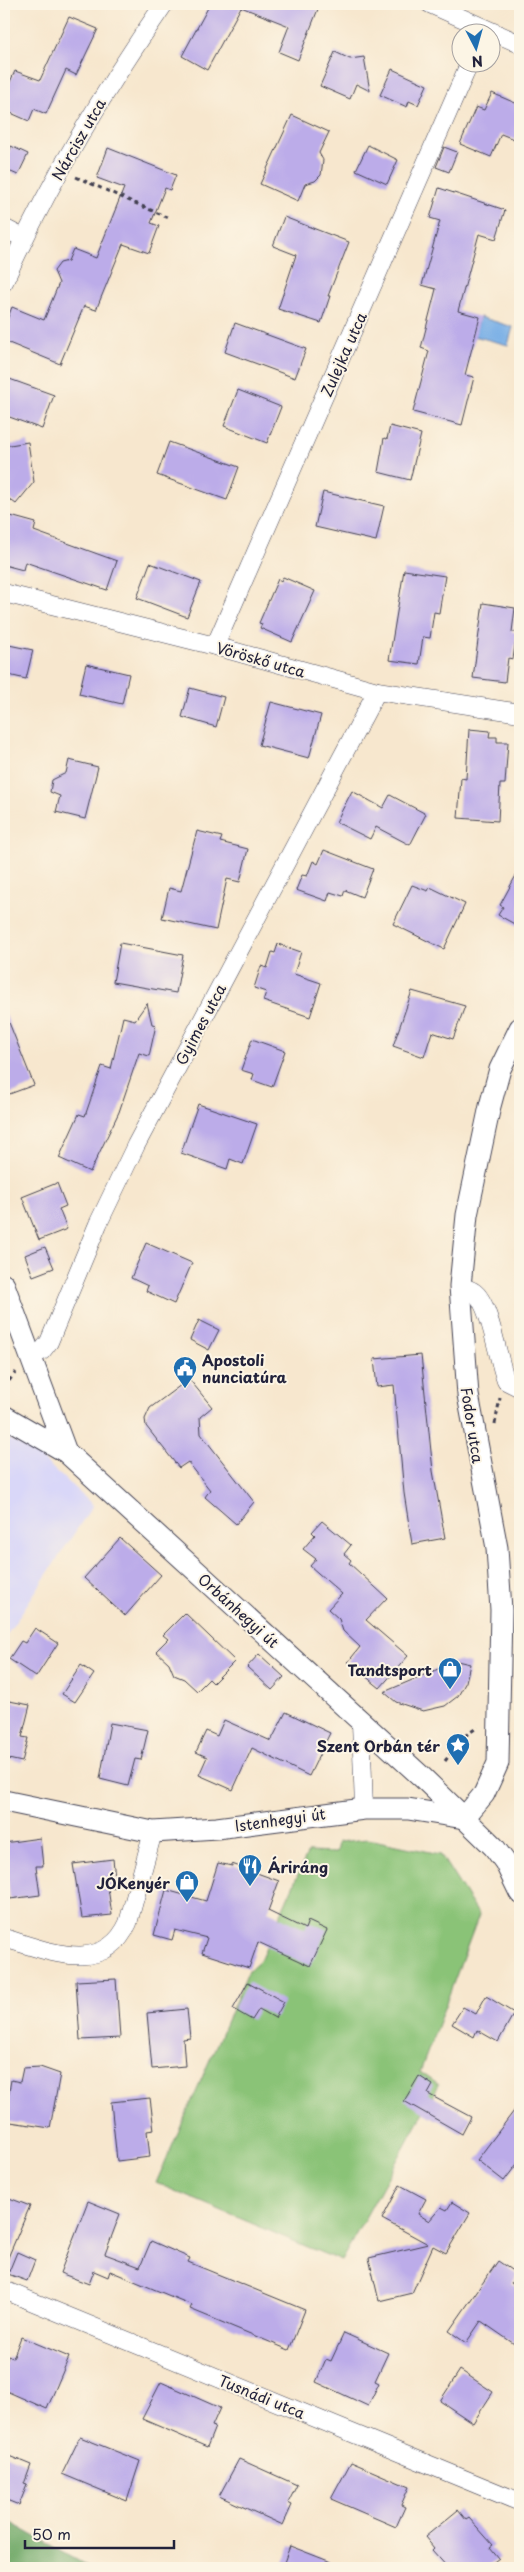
<svg xmlns="http://www.w3.org/2000/svg" width="524" height="2572" font-family="'Playpen Sans',sans-serif">
<style>
.built{fill:#d9d7f8}
.green{fill:#8ac377;stroke:#567259}
.forest{fill:#6fa968;stroke:#486652}
.water{fill:#77aee6;stroke:#4c6890}
.building{fill:#bcace9}
.lines{fill:none;stroke-linecap:round;stroke-linejoin:round}
.minor-casing{stroke:#424051;stroke-width:19}
.tertiary-casing{stroke:#424051;stroke-width:23}
.path{stroke:#424051;stroke-width:3;stroke-dasharray:4 4;stroke-linecap:butt}
.minor{stroke:#fff;stroke-width:18}
.tertiary{stroke:#fff;stroke-width:21}
.labels{text-anchor:middle;dominant-baseline:central;stroke-width:4;stroke-linejoin:round;paint-order:stroke}
.street-label{font-size:15px;fill:#22223b;stroke:#fcf5e5}
.poi-label{font-size:15px;font-weight:bold;fill:#22223b;stroke:#fcf5e5;text-anchor:end}
</style>
<rect width="100%" height="100%" fill="#fcf5e5"/>
<filter id="ink" filterUnits="userSpaceOnUse"><feTurbulence type="fractalNoise" baseFrequency=".02" numOctaves="2"/><feDisplacementMap in="SourceGraphic" scale="10" xChannelSelector="R" yChannelSelector="G"/><feConvolveMatrix kernelMatrix="1 2 1 2 8 2 1 2 1" color-interpolation-filters="sRGB"/></filter>
<filter id="wash" filterUnits="userSpaceOnUse"><feTurbulence type="fractalNoise" baseFrequency=".0096" numOctaves="4" result="noise"/><feDisplacementMap in="SourceGraphic" scale="20" xChannelSelector="R" yChannelSelector="G"/><feGaussianBlur stdDeviation="1.12" result="paint"/><feColorMatrix in="noise" values="0 0 0 0 0 0 0 0 0 0 0 0 0 0 0 0 0 1.4 0 .05"/><feComposite in="paint" operator="in"/></filter>
<g filter="url(#wash)">
<rect width="100%" height="100%" fill="#f7e7ce"/>
<polygon class="built" points="4,1436 36,1453 93,1505 4,1639"/>
<polygon class="green" points="368,1839 440,1854 479,1915 420,2072 439,2085 341,2261 156,2183 249,1970 260,1960 308,1852 336,1853 338,1842"/>
<polygon class="forest" points="4,2519 91,2568 4,2568"/>
<polygon class="water" points="480,317 513,327 508,345 474,336"/>
<g id="blocks">
<g class="building">
<polygon points="210,4 320,4 298,60 279,52 289,26 241,7 207,70 182,56"/>
<polygon points="69,17 98,29 76,75 66,70 46,114 34,109 29,121 4,110 4,95 15,71 40,80"/>
<polygon points="335,52 350,59 364,57 370,91 356,84 350,99 320,86"/>
<polygon points="392,69 427,85 418,105 409,101 407,107 380,95"/>
<polygon points="492,93 520,105 520,130 516,140 501,134 491,157 460,144 476,107 484,110"/>
<polygon points="292,115 329,132 319,153 323,160 321,175 315,181 305,184 298,201 260,184"/>
<polygon points="368,145 398,160 387,184 356,170"/>
<polygon points="11,146 28,154 18,175 4,169"/>
<polygon points="444,147 457,152 449,172 436,167"/>
<polygon points="108,148 176,175 170,190 165,188 151,223 159,226 149,253 123,244 96,310 84,306 60,364 4,341 4,327 12,307 44,320 59,283 54,271 60,263 68,261 73,249 96,258 124,188 97,178"/>
<polygon points="439,188 505,210 496,239 479,234 458,311 480,317 465,375 474,377 462,425 413,412 429,351 421,348 436,289 422,285 440,221 430,218"/>
<polygon points="284,217 349,242 328,296 330,296 321,323 278,309 296,255 273,246"/>
<polygon points="235,323 306,349 295,378 225,352"/>
<polygon points="4,377 54,395 42,429 4,415"/>
<polygon points="238,390 281,407 267,443 224,426"/>
<polygon points="390,426 421,434 410,480 378,472 384,438 387,439"/>
<polygon points="28,442 34,482 16,504 4,495 4,446"/>
<polygon points="169,442 239,467 227,500 157,475"/>
<polygon points="323,492 384,506 376,541 315,527"/>
<polygon points="7,515 36,523 34,531 117,561 107,590 25,562 23,570 4,565 4,525"/>
<polygon points="150,563 201,582 187,617 137,598"/>
<polygon points="404,570 445,576 439,613 434,612 430,638 423,637 419,664 389,660"/>
<polygon points="283,577 315,591 292,642 260,628 262,624 259,623 278,579 281,581"/>
<polygon points="483,603 515,608 512,632 517,632 513,659 508,658 505,682 473,678"/>
<polygon points="4,644 33,650 26,679 4,674"/>
<polygon points="86,664 129,674 122,704 79,694"/>
<polygon points="190,688 224,697 216,727 182,717"/>
<polygon points="271,702 321,715 309,758 259,745"/>
<polygon points="469,729 490,731 489,737 497,737 497,742 508,742 505,784 500,784 498,821 458,818 461,778 466,779"/>
<polygon points="69,760 98,767 85,819 56,812 60,796 50,792 52,780 66,773"/>
<polygon points="352,791 383,808 390,795 426,814 410,845 376,827 370,839 336,822"/>
<polygon points="197,831 222,837 220,842 248,849 240,882 227,879 216,930 162,918 169,888 181,891"/>
<polygon points="324,850 373,869 362,897 345,890 343,896 330,892 327,901 296,890 302,875 307,876 313,861 318,864"/>
<polygon points="520,868 520,927 498,915 503,907 500,905"/>
<polygon points="412,885 428,891 430,887 465,904 444,949 393,924"/>
<polygon points="120,943 183,955 176,993 113,982"/>
<polygon points="278,944 301,952 294,974 321,983 310,1017 263,1001 266,992 254,988 261,966 267,968 272,952 275,953"/>
<polygon points="412,991 465,1006 453,1039 432,1032 424,1057 393,1046"/>
<polygon points="147,1003 152,1024 156,1025 149,1056 139,1053 119,1112 90,1172 59,1158 79,1114 85,1116 102,1066 111,1069 123,1017 135,1020"/>
<polygon points="4,1010 34,1085 4,1096"/>
<polygon points="252,1039 285,1051 272,1087 252,1080 254,1074 241,1070"/>
<polygon points="198,1104 257,1124 243,1164 230,1159 227,1169 181,1153"/>
<polygon points="57,1183 66,1206 59,1209 67,1229 39,1240 22,1197"/>
<polygon points="146,1243 192,1263 174,1304 146,1291 148,1286 131,1278"/>
<polygon points="45,1247 54,1268 33,1276 25,1255"/>
<polygon points="199,1320 219,1330 209,1350 190,1340"/>
<polygon points="421,1355 433,1471 445,1538 412,1544 404,1493 394,1385 377,1387 374,1359"/>
<polygon points="189,1379 212,1407 200,1417 201,1434 254,1502 236,1524 205,1497 210,1490 188,1462 179,1468 146,1426 145,1419 150,1408"/>
<polygon points="322,1521 351,1545 344,1554 351,1560 349,1563 387,1598 366,1620 408,1656 380,1688 348,1662 360,1647 343,1631 339,1619 328,1609 342,1594 310,1566 316,1559 303,1549 315,1535 312,1532"/>
<polygon points="120,1538 161,1575 125,1616 84,1578"/>
<polygon points="185,1613 235,1661 213,1683 209,1679 197,1691 184,1679 174,1675 169,1663 156,1651 168,1639 163,1635"/>
<polygon points="35,1628 58,1643 36,1677 9,1659 21,1641 25,1643"/>
<polygon points="259,1654 284,1677 272,1690 247,1667"/>
<polygon points="457,1661 470,1664 466,1682 458,1696 445,1706 423,1711 396,1702 384,1692"/>
<polygon points="81,1665 94,1674 75,1702 62,1694"/>
<polygon points="4,1700 30,1705 22,1737 28,1738 22,1762 4,1758"/>
<polygon points="286,1712 330,1733 309,1776 252,1748 233,1790 199,1775 207,1757 196,1752 206,1731 217,1736 224,1720 271,1741"/>
<polygon points="110,1723 148,1730 141,1760 135,1759 128,1786 100,1779"/>
<polygon points="40,1838 43,1866 36,1866 40,1895 10,1899 7,1870 4,1870 4,1843"/>
<polygon points="113,1859 116,1887 108,1888 112,1915 82,1918 73,1864"/>
<polygon points="218,1863 232,1866 232,1864 279,1881 268,1911 305,1929 308,1921 327,1930 310,1966 258,1942 249,1968 202,1953 207,1938 175,1930 172,1940 154,1935 166,1890 206,1901"/>
<polygon points="116,1979 120,2038 80,2040 76,1981"/>
<polygon points="248,1982 284,2002 275,2018 259,2009 252,2020 233,2009"/>
<polygon points="486,1996 514,2013 498,2042 477,2030 474,2037 452,2024 463,2007 476,2014"/>
<polygon points="187,2009 190,2038 183,2039 185,2066 152,2069 147,2013"/>
<polygon points="40,2067 60,2074 50,2128 4,2121 11,2080 20,2082 23,2068"/>
<polygon points="419,2076 433,2085 428,2094 471,2117 462,2134 404,2101"/>
<polygon points="150,2098 154,2130 147,2131 150,2157 117,2161 111,2102"/>
<polygon points="520,2103 520,2160 504,2181 477,2160"/>
<polygon points="400,2185 426,2199 418,2214 429,2221 441,2207 447,2210 452,2202 470,2213 446,2253 433,2246 412,2293 379,2301 369,2258 428,2244 382,2219"/>
<polygon points="4,2196 30,2206 4,2267"/>
<polygon points="88,2201 120,2214 105,2254 140,2267 151,2241 190,2258 188,2262 305,2310 289,2350 190,2309 192,2305 110,2271 108,2277 94,2271 89,2284 60,2273"/>
<polygon points="17,2252 35,2260 27,2281 8,2274"/>
<polygon points="498,2261 517,2274 511,2283 520,2290 520,2348 481,2321 466,2343 449,2331"/>
<polygon points="344,2333 388,2353 375,2381 379,2383 368,2406 316,2382 326,2359 331,2361"/>
<polygon points="21,2337 69,2357 47,2409 4,2390 4,2368 8,2356 13,2358"/>
<polygon points="460,2370 493,2392 473,2423 440,2401"/>
<polygon points="161,2382 220,2408 212,2426 215,2427 207,2447 142,2419"/>
<polygon points="80,2437 140,2461 127,2501 62,2474"/>
<polygon points="4,2454 31,2465 24,2484 27,2485 19,2505 4,2499"/>
<polygon points="239,2459 297,2485 288,2503 292,2505 283,2525 219,2496"/>
<polygon points="351,2462 409,2487 401,2505 405,2507 396,2527 331,2499"/>
<polygon points="458,2510 466,2520 469,2518 493,2545 490,2547 499,2558 486,2568 448,2568 432,2550 434,2548 425,2537"/>
<polygon points="290,2546 344,2567 344,2568 282,2568"/>
</g>
</g>
</g>
<g filter="url(#ink)">
<use href="#blocks" fill-opacity="0" stroke="#424051" stroke-width="1"/>
<g class="lines">
<g class="minor-casing">
<g id="minor">
<polyline points="430,4 520,44"/>
<polyline points="4,228 23,238"/>
<path d="M4,282C48,184 103,92 164,4"/>
<polyline points="4,593 215,646 377,691 520,713"/>
<polyline points="215,646 470,62"/>
<path d="M460,1286C464,1288 470,1289 474,1292C490,1303 498,1360 506,1381L520,1388"/>
<polyline points="30,1356 42,1351 49,1342 98,1224 136,1145 377,691"/>
<polyline points="361,1722 364,1809"/>
<path d="M4,1938C46,1950 104,1977 128,1923L153,1832"/>
<polyline points="4,2290 520,2502"/>
</g>
</g>
<g class="tertiary-casing">
<g id="tertiary">
<polyline points="4,1285 66,1452"/>
<polyline points="4,1416 66,1452 423,1778 494,1847 505,1862 520,1893"/>
<polyline points="4,1801 153,1832 217,1828 364,1809 408,1809 464,1818"/>
<polyline points="464,1818 484,1794 498,1763 501,1610 497,1548 468,1395 460,1286 467,1215 490,1106 500,1069 520,1028"/>
</g>
</g>
<g class="path">
<polyline points="517,22 520,8"/>
<polyline points="76,177 171,219"/>
<polyline points="4,1387 16,1372"/>
<polyline points="495,1424 500,1398"/>
<polyline points="445,1761 463,1737 478,1727"/>
</g>
<use href="#minor" class="minor"/>
<use href="#tertiary" class="tertiary"/>
</g>
</g>
<defs>
<g id="civic-pin" transform="scale(1.25)"><path d="M0 17L-7.5 6A9.5 9.5 0 1 1 7.5 6Z" fill="#1f6fb2" stroke="#fcf5e5"/><path d="M-.6-6.5H3V-4.5H.6V-3L4-1V1h2V6H-6V1h2V-1L-.6-3ZM-1.2 2.5V6h2.4V2.5Z" fill="#fff"/></g>
<g id="shop-pin" transform="scale(1.25)"><path d="M0 17L-7.5 6A9.5 9.5 0 1 1 7.5 6Z" fill="#1f6fb2" stroke="#fcf5e5"/><path d="M-5-2.5h2.3a2.7 3.5 0 0 1 5.4 0H5L5.5 6h-11ZM-1.5-2.5h3a1.5 2.3 0 0 0-3 0Z" fill="#fff"/></g>
<g id="sight-pin" transform="scale(1.25)"><path d="M0 17L-7.5 6A9.5 9.5 0 1 1 7.5 6Z" fill="#1f6fb2" stroke="#fcf5e5"/><path d="M0-6L1.8-2.2L6-1.7L2.9 1.2L3.7 5.4L0 3.3L-3.7 5.4L-2.9 1.2L-6-1.7L-1.8-2.2Z" fill="#fff"/></g>
<g id="restaurant-pin" transform="scale(1.25)"><path d="M0 17L-7.5 6A9.5 9.5 0 1 1 7.5 6Z" fill="#1f6fb2" stroke="#fcf5e5"/><path d="M-5-6h1v4h1v-4h1v4h1v-4h1v5L-1.5 .5V6h-2V.5L-5-1ZM5-6V6H3V1.5H1.5Q1.5-4 5-6Z" fill="#fff"/></g>
</defs>
<g fill-rule="evenodd">
<use href="#civic-pin" x="185" y="1368"/>
<use href="#shop-pin" x="450" y="1669"/>
<use href="#sight-pin" x="458" y="1745"/>
<use href="#restaurant-pin" x="250" y="1866"/>
<use href="#shop-pin" x="187" y="1882"/>
</g>
<g class="labels">
<g class="street-label">
<text transform="translate(78 139) rotate(-60)">Nárcisz utca</text>
<text transform="translate(343 354) rotate(-66)">Zulejka utca</text>
<text transform="translate(261 659) rotate(16)">Vöröskő utca</text>
<text transform="translate(200 1024) rotate(-62)">Gyimes utca</text>
<text transform="translate(473 1425) rotate(81)">Fodor utca</text>
<text transform="translate(239 1610) rotate(42)">Orbánhegyi út</text>
<text transform="translate(280 1819) rotate(-8)">Istenhegyi út</text>
<text transform="translate(262 2396) rotate(22)">Tusnádi utca</text>
</g>
<g class="poi-label">
<text x="202" y="1359" text-anchor="start">Apostoli<tspan x="202" dy="17">nunciatúra</tspan></text>
<text x="432" y="1669">Tandtsport</text>
<text x="440" y="1745">Szent Orbán tér</text>
<text x="268" y="1866" text-anchor="start">Áriráng</text>
<text x="170" y="1882">JÓKenyér</text>
</g>
</g>
<rect width="524" height="2572" fill="none" stroke="#fcf5e5" stroke-width="20"/>
<g transform="translate(476 48) rotate(174)"><circle r="24" fill="#fcf5e5" stroke="#a5a1a1"/>
<path d="M0-4L9 19L0 12L-9 19Z" fill="#1f6fb2"/>
<text y="-8" font-size="14" font-weight="bold" text-anchor="middle" fill="#22223b">N</text>
</g>
<path d="M25 2540v8h149v-8" fill="none" stroke="#22223b" stroke-width="2.5"/>
<text x="32" y="2540" font-size="15" fill="#22223b" stroke="#fcf5e5" stroke-width="4" paint-order="stroke">50 m</text>
</svg>
